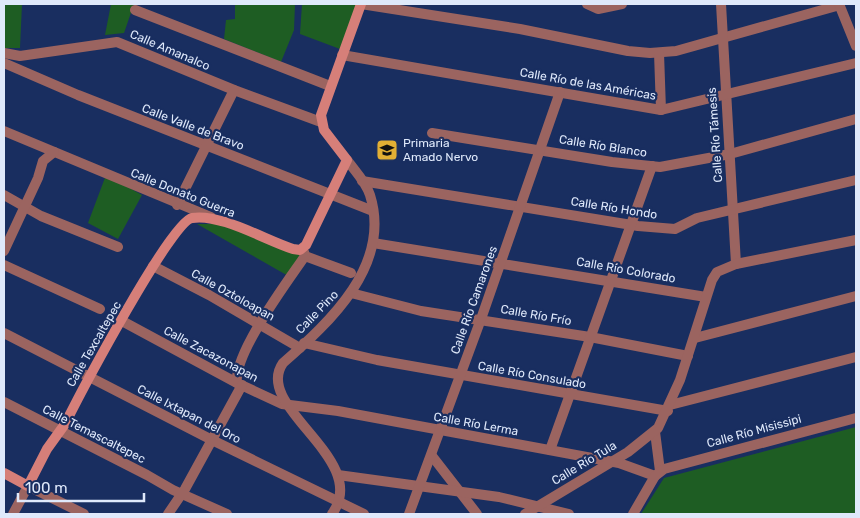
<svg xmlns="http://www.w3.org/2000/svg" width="860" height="518" font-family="Rubik,sans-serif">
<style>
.green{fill:#1e5d23}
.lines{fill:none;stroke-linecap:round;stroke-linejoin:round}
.street{stroke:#9b6460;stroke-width:10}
.secondary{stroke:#d67f79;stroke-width:10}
.labels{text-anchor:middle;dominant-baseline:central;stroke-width:4.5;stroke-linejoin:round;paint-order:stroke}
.street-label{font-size:12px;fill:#dfe9fb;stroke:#192e60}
.poi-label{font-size:12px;fill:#dfe9fb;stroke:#192e60;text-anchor:start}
</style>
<rect width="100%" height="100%" fill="#192e60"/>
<g class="green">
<polygon points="4,4 22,4 20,48 4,48"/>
<polygon points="111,4 134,4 124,33 105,35"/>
<polygon points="235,4 295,4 294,30 281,62 224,39 226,20 235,19"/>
<polygon points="302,4 357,4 340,49 300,34"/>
<polygon points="106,175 142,195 118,239 88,223"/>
<polygon points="197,224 226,224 309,254 290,277"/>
<polygon points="856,427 856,514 641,514 664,478"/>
</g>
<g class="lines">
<g class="street">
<polyline points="361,4 520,29 628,51 650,53 676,51 840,5"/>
<polyline points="587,4 598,9 622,4"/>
<polyline points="721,4 736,264"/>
<polyline points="839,4 856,46"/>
<polyline points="135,10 330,86"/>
<polyline points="4,53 20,56 117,42 234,90 321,122"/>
<polyline points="659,53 661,110"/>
<polyline points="342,55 661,110 856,63"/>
<polyline points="4,63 78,95 373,211"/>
<polyline points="4,131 211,217"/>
<polyline points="432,133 612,162 660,167 730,154 856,119"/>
<polyline points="362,181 638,226 675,229 697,218 856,180"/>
<polyline points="4,195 41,216 118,247"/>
<polyline points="177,205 234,90"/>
<polyline points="373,243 706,297"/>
<polyline points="4,251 38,178 43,161 54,152"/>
<polyline points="304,252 305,256 351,273"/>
<polyline points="4,265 100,309"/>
<polyline points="153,266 209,295 300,348"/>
<polyline points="351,293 421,311 590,337 688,356"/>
<polyline points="122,321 237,383 282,404 338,411 619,463 655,476"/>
<polyline points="4,333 212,440 364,514"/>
<polyline points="695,338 856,296"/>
<polyline points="304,343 377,360 668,411"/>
<path d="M237,383C233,354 288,281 305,256"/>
<polyline points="4,402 147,475 173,490 227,514"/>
<polyline points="670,405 856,357"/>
<polyline points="655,432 660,471"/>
<polyline points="550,450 652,166"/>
<polyline points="432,456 477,514"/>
<polyline points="338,475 499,497 569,514"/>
<polyline points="13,514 28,486 84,514"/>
<polyline points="168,514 185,489 242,385"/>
<path d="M332,514C372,459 252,407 283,363C330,322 392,265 370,195C366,182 355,171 347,160"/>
<polyline points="409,514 481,319 560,92"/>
<polyline points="525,514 628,452 658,428 680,380 712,280 717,272 736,264 856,240"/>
<polyline points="633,514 655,476 664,469 856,418"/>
</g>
<path class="secondary" d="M4,473L28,486L47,449L65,424C79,396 171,221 192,218C220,213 265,240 293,249L300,250L306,245L347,160L324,130L321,115L361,4"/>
</g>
<defs>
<g id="school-square" transform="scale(1.125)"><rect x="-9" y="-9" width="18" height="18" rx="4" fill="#e2af34" stroke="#192e60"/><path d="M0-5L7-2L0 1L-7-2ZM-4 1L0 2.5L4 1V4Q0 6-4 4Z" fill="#111"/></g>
</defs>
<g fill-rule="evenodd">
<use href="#school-square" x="387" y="150"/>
</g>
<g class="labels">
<g class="street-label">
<text transform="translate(170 50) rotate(23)">Calle Amanalco</text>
<text transform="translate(588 84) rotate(10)">Calle Río de las Américas</text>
<text transform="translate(193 127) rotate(21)">Calle Valle de Bravo</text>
<text transform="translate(715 135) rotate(-94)">Calle Río Támesis</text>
<text transform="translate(603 146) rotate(9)">Calle Río Blanco</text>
<text transform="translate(183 193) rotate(22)">Calle Donato Guerra</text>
<text transform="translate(614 208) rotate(9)">Calle Río Hondo</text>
<text transform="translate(626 270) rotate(10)">Calle Río Colorado</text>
<text transform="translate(233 295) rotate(29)">Calle Oztoloapan</text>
<text transform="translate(474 300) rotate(-70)">Calle Río Camarones</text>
<text transform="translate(317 312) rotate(-46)">Calle Pino</text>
<text transform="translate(536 315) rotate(10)">Calle Río Frío</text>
<text transform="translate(94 344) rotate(-60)">Calle Texcaltepec</text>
<text transform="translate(211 354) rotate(28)">Calle Zacazonapan</text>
<text transform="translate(532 375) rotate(10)">Calle Río Consulado</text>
<text transform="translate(189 414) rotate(27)">Calle Ixtapan del Oro</text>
<text transform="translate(476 424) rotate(10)">Calle Río Lerma</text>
<text transform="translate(754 431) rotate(-15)">Calle Río Misissipi</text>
<text transform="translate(94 434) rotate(27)">Calle Temascaltepec</text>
<text transform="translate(584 463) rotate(-31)">Calle Río Tula</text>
</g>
<g class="poi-label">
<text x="403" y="143">Primaria<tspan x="403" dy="14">Amado Nervo</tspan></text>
</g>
</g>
<rect width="860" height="518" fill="none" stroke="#dfe9fb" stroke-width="10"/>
<path d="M18 493v8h126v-8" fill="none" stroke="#dfe9fb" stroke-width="2.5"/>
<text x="25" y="493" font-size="15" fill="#dfe9fb" stroke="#192e60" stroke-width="4" paint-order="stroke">100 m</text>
</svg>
